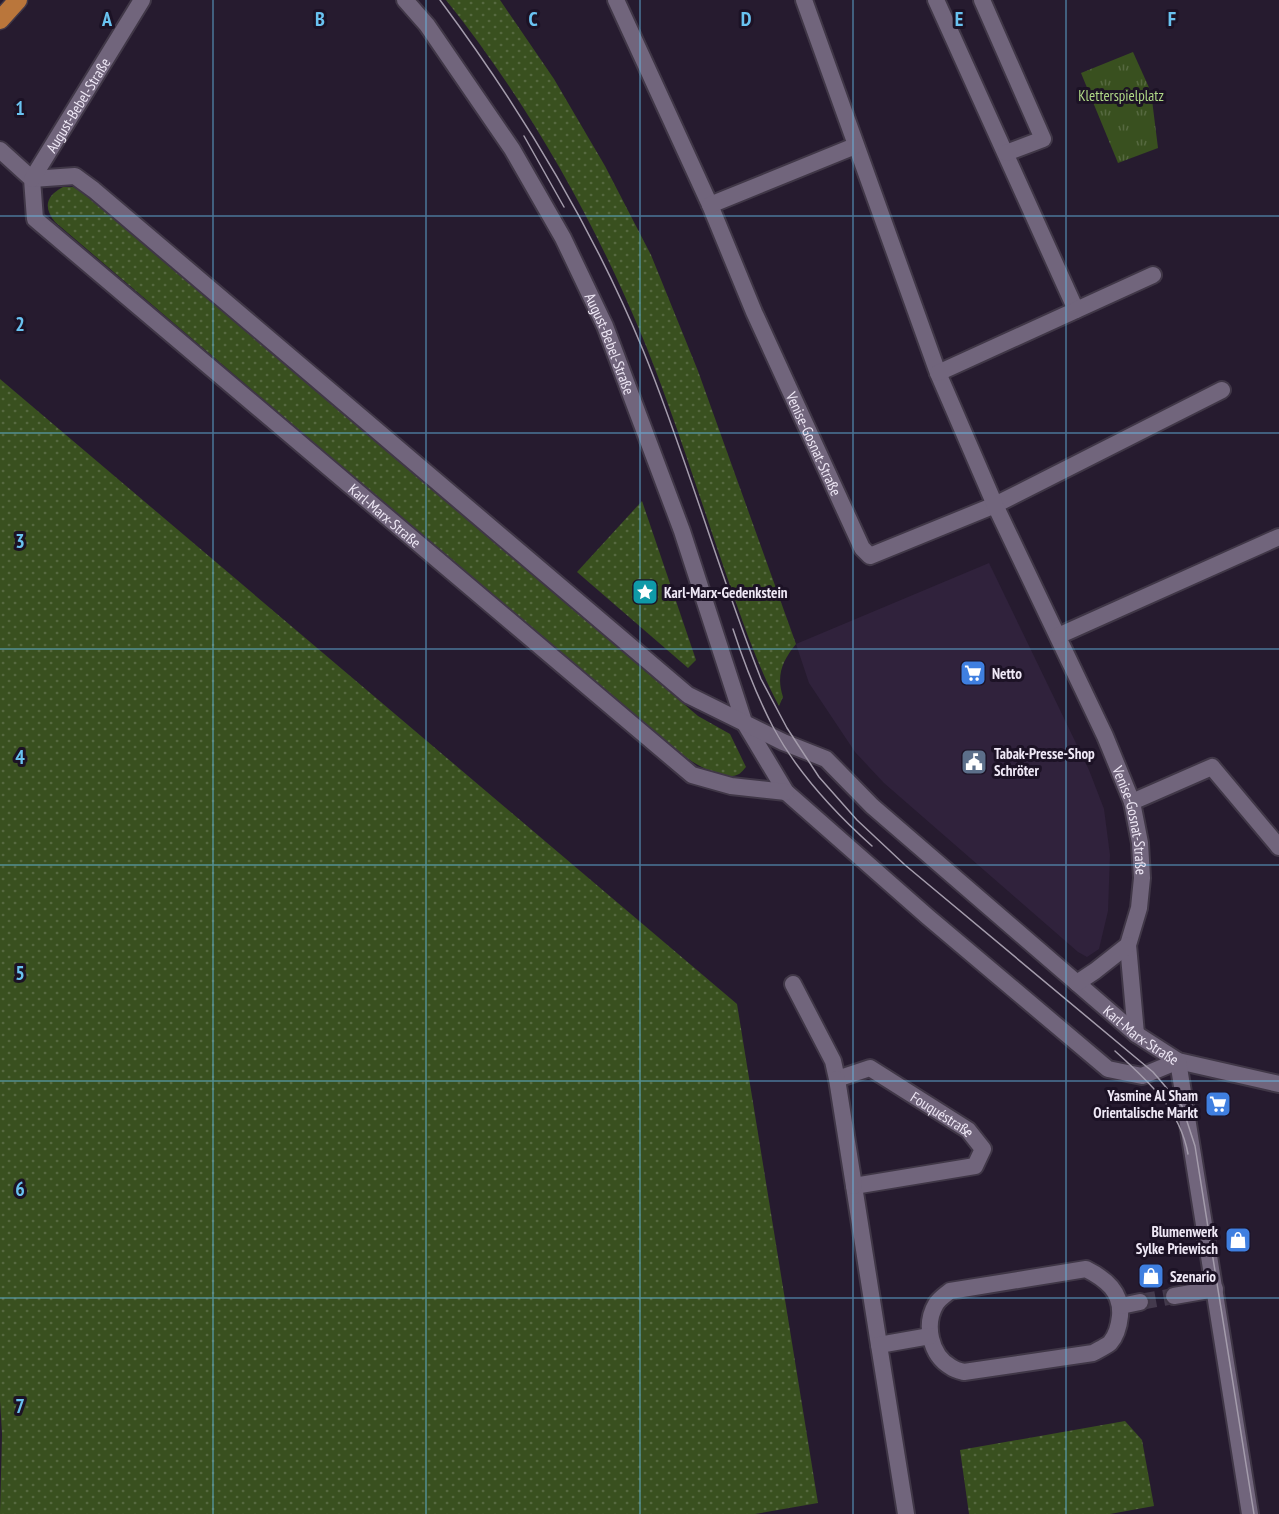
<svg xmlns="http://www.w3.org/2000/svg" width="1279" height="1514" font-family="'PT Sans Narrow',sans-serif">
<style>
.built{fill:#30223c}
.grass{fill:url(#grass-dots)}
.park{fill:url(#park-tufts)}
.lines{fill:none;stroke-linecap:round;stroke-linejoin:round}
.street-tunnel{stroke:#443a4d;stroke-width:16;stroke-dasharray:16 8;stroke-linecap:butt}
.street-casing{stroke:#403747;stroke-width:20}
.primary-casing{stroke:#403747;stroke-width:21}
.street{stroke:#71657c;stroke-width:16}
.primary{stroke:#ba763b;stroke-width:18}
.tram{stroke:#a49cac;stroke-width:1.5}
.grid{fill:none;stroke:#69c3f1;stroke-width:1.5;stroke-opacity:0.55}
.labels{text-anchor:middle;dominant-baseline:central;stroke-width:6;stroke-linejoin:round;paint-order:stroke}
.park-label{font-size:15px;fill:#afd886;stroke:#1c1225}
.street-label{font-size:15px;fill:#efe8f6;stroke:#1c1225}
.poi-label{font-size:15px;font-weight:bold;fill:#efe8f6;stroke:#1c1225;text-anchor:start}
.grid-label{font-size:20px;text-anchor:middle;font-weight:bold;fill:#69c3f1;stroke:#1c1225;stroke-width:6;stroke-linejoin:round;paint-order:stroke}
</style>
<defs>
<pattern id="grass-dots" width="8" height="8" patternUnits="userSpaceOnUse" patternTransform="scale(1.5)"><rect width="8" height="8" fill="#39501f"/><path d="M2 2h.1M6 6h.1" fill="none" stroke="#566940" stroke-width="1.8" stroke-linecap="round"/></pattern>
<pattern id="park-tufts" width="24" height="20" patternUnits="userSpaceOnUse" patternTransform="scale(1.5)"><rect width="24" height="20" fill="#39501f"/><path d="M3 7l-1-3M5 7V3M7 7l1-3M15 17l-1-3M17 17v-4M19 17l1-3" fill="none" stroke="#566940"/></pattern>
</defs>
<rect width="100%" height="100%" fill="#261b2f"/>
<polygon class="built" points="989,563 1089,770 1104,809 1110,855 1108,911 1099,949 1087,957 1078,952 884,783 855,752 809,683 796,644"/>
<g class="grass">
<path d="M446,0H500L554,79L605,166L651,255L698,371L796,644C782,661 776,676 783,697L779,706C756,663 741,617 725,571C706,516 688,459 668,404C618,262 540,117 446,0Z"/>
<path d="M63,187H73L85,193L698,716L730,734L746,767C745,768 740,774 739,774C721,784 685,757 671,747L55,222C43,207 46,196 63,187Z"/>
<polygon points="0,379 737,1004 818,1503 755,1514 0,1514 2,1434 0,1400"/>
<polygon points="642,501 696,660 688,668 577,572"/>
<polygon points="1125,1421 1142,1440 1154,1506 1110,1514 969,1514 960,1450"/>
</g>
<polygon class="park" points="1133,52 1151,92 1158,148 1118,163 1081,73"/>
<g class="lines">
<polyline class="street-tunnel" points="1140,1302 1174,1296"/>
<g class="street-casing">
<g id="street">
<path id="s1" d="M405,0L427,25L512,149L563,238L605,326L682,531L744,722L786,792L928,917L1108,1069L1142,1076L1178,1061"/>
<path id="s2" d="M616,0L710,205L754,312L862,548L870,556L995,505L1222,390"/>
<path id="s3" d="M804,0L938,373L995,505L1105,736L1132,802L1140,843L1142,878L1139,908L1128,945L1136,1034"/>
<polyline points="936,0 1076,310"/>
<polyline points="982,0 1043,139 1006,153"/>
<path id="s4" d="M0,150L32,179L35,219L692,775L731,786L786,792"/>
<path id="s5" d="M32,179L75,176L94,190L688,695L783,742L826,759L872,806L1136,1034L1178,1061L1279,1084"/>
<path id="s6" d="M32,179L142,0"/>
<polyline points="710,205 855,146"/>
<polyline points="938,373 1153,275"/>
<polyline points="1058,636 1279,537"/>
<polyline points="1132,802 1212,767 1279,847"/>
<polyline points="1077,983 1095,971 1128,945"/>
<path id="s7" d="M793,984L833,1061L837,1079L870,1068L968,1130L983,1149L975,1166L854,1186L879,1345"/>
<polyline points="1178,1061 1250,1514"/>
<polyline points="837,1079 854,1186"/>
<path d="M1086,1269C1106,1279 1122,1292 1120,1316C1119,1326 1117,1335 1110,1343C1105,1347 1098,1350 1093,1353L964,1372C960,1371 955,1370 951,1367C930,1355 924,1324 936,1304C939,1299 945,1295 950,1291Z"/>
<polyline points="1174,1296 1215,1289"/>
<polyline points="1121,1306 1140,1302"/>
<polyline points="906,1514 879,1345 930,1336"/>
</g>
</g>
<g class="primary-casing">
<polyline id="primary" points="0,20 18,0"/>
</g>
<use href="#street" class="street"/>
<use href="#primary" class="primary"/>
<g class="tram">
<path d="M440,0C521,109 591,224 643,350C687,458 718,571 761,679L787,728L819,777L857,820L905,865L1153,1072L1182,1106L1195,1146L1254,1514"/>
<polyline points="524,136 564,207"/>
<path d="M733,629C744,663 757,696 773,727C797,772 834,812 872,846"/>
<path d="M1115,1051C1147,1080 1180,1109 1188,1154"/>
</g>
</g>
<path class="grid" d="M213,0V1514M426,0V1514M640,0V1514M853,0V1514M1066,0V1514M0,216H1279M0,433H1279M0,649H1279M0,865H1279M0,1081H1279M0,1298H1279"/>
<defs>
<g id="sight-square" transform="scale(1.35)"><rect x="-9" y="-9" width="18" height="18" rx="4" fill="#0f9aa8" stroke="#1c1225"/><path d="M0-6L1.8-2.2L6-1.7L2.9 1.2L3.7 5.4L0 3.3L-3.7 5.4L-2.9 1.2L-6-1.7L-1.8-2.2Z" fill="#fff"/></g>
<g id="supermarket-square" transform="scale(1.35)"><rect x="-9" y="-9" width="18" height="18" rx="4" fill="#3f7fe0" stroke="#1c1225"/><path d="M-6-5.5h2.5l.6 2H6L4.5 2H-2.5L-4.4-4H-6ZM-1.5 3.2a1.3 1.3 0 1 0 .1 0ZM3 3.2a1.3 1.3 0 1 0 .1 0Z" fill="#fff"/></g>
<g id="civic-square" transform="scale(1.35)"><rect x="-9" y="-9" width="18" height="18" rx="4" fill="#5c6f8a" stroke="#1c1225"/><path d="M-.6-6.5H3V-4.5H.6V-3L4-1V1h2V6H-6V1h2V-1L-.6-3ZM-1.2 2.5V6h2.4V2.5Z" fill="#fff"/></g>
<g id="shop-square" transform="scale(1.35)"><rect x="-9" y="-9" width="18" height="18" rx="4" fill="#3f7fe0" stroke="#1c1225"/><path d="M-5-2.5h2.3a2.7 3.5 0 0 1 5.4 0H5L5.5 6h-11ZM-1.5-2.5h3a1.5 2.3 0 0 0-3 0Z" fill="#fff"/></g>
</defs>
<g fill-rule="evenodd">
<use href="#sight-square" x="645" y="592"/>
<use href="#supermarket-square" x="973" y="673"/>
<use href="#civic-square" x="974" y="762"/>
<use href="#supermarket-square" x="1218" y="1104"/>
<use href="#shop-square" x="1238" y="1240"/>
<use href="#shop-square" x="1151" y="1276"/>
</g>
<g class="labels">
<g class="park-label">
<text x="1121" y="95">Kletterspielplatz</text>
</g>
<g class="street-label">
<text stroke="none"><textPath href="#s6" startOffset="87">August-Bebel-Straße</textPath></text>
<text stroke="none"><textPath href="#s1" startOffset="402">August-Bebel-Straße</textPath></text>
<text stroke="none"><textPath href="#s2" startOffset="486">Venise-Gosnat-Straße</textPath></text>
<text stroke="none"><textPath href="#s4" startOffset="542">Karl-Marx-Straße</textPath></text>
<text stroke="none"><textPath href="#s3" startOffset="885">Venise-Gosnat-Straße</textPath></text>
<text stroke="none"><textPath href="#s5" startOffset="1418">Karl-Marx-Straße</textPath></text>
<text stroke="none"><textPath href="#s7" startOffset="226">Fouquéstraße</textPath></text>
</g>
<g class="poi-label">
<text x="664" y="592">Karl-Marx-Gedenkstein</text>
<text x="992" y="673">Netto</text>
<text x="994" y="753">Tabak-Presse-Shop<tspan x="994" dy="17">Schröter</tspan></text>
<text x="1198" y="1095" text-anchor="end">Yasmine Al Sham<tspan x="1198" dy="17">Orientalische Markt</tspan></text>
<text x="1218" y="1231" text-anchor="end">Blumenwerk<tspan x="1218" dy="17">Sylke Priewisch</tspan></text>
<text x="1170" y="1276">Szenario</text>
</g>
</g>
<g class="grid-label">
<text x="107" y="26">A</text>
<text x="320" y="26">B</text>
<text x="533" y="26">C</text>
<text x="746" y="26">D</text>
<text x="959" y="26">E</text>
<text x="1172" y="26">F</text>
<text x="20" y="115">1</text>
<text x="20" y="331">2</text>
<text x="20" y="548">3</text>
<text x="20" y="764">4</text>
<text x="20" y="980">5</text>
<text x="20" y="1196">6</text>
<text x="20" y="1413">7</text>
</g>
</svg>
